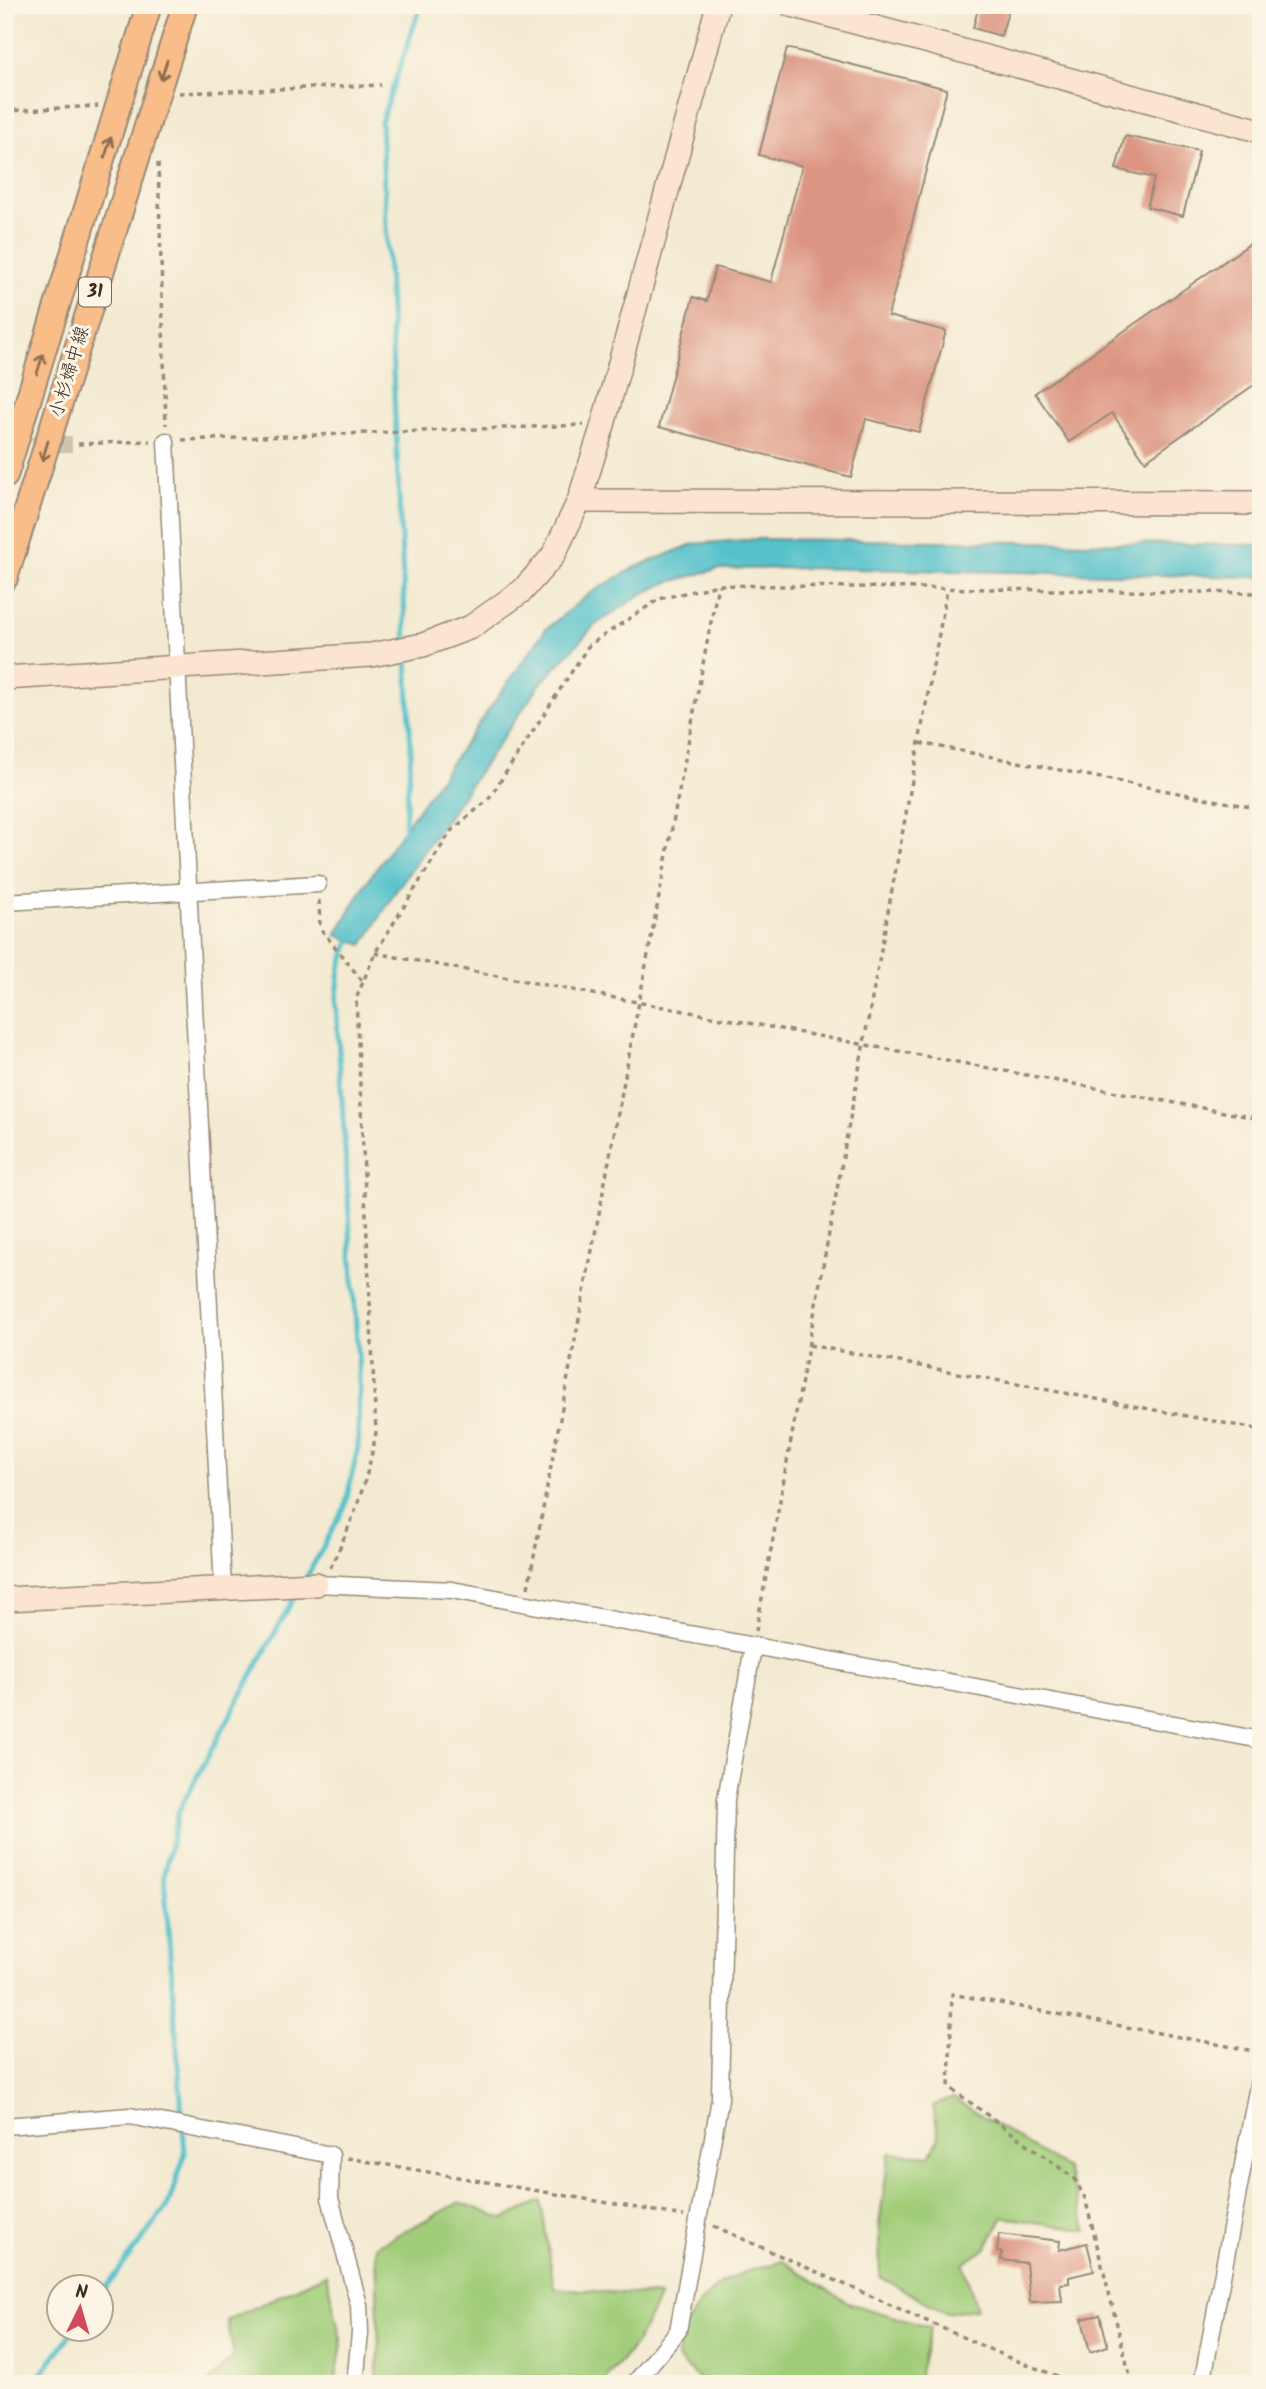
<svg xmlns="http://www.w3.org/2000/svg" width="1266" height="2389" font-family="Kalam,'Klee One',sans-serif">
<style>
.green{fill:#a1cd7a;stroke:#6e7c4c;stroke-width:2}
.water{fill:#54c1cb;stroke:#487674;stroke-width:2}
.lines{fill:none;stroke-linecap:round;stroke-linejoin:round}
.stream{stroke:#54c1cb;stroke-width:5}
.building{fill:#dc9582}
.street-tunnel{stroke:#cec4ad;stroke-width:16;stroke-dasharray:16 8;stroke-linecap:butt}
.street-casing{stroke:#978a78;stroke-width:19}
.secondary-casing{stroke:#978a78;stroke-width:26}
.primary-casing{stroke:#978a78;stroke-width:28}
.path{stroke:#978a78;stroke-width:3.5;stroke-dasharray:5 5;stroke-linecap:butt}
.street{stroke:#fff;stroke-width:16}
.secondary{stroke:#fce5d0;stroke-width:23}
.primary{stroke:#f8bd89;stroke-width:24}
.oneway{stroke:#906c4e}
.labels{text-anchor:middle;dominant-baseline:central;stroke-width:6;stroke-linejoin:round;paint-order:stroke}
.shield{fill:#fcf5e5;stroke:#75675a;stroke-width:2}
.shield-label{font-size:18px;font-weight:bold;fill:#3b2a1e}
.street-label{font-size:19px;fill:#3b2a1e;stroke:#fcf5e5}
</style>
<rect width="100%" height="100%" fill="#fcf5e5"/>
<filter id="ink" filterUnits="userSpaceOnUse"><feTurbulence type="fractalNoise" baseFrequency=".0143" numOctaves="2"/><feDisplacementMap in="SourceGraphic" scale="14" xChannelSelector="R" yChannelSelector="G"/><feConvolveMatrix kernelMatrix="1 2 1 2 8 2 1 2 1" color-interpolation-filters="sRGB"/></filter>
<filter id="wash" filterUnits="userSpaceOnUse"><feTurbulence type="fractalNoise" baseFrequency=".00686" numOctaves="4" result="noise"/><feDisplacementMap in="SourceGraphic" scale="28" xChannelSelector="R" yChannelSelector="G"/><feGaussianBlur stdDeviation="1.57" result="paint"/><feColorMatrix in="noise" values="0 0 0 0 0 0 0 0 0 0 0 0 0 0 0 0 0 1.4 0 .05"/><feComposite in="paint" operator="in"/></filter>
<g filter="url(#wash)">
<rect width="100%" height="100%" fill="#f3ead1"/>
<g class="green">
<polygon points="953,2098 1067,2169 1087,2230 1003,2217 985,2249 963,2264 977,2309 946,2313 880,2277 879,2226 889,2153 930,2156 939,2138 933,2106"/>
<polygon points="541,2201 554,2288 660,2296 637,2342 602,2384 375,2384 379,2352 376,2246 460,2202 504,2219"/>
<path d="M783,2261L848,2303L931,2328L917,2384H704L677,2358C680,2323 703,2291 735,2276C749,2269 768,2266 783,2261Z"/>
<polygon points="326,2274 342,2344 335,2384 207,2384 234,2356 227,2320"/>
</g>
<polygon class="water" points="757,539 1261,545 1261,577 801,568 717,569 666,583 642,594 595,625 541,683 394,894 363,945 336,935 366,883 546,629 589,594 636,567 693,544"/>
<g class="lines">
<g class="stream">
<polyline points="406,642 381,122 421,5"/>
<polyline points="404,834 411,753 407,656"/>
<polyline points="306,1578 345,1507 358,1447 359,1375 336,1004 340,969 352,934"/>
<polyline points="102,2293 168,2205 185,2154 164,1874 179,1810 297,1592"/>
<polyline points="34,2384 74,2330"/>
</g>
</g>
<g id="blocks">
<g class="building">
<polygon points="979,5 1010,5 1001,36 973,28"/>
<polygon points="787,48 947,89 888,316 946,331 919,432 866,419 851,477 659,427 693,297 707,301 715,267 771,282 802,166 759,155"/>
<polygon points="1125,136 1199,151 1183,216 1147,207 1154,178 1116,169"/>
<polygon points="1261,236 1261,380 1145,461 1112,413 1069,442 1035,393"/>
<polygon points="999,2234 1060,2241 1059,2250 1087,2243 1094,2271 1069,2277 1069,2283 1060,2284 1062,2301 1030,2302 1026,2263 1001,2260 1002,2253 997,2252"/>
<polygon points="1100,2315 1108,2346 1090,2352 1082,2319"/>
</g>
</g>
</g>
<g filter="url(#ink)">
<use href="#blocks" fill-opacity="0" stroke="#978a78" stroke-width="2"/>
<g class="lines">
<polyline class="street-tunnel" points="8,445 78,444"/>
<g class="street-casing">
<g id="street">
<polyline points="166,441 223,1589"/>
<polyline points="5,902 318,884"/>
<polyline points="316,1584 452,1590 1261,1740"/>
<polyline points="5,2126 130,2116 331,2155 330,2198 359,2305 360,2333 355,2384"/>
<polyline points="634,2384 678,2331 720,2099 726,1799 753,1647"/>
<polyline points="1202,2384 1261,2069"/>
</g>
</g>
<g class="secondary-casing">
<g id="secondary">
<polyline points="791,5 1261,131"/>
<polyline points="579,501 1261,503"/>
<polyline points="5,678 371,655 423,645 471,627 522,591 553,556 579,501 603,425 718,5"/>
<polyline points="5,1599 316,1584"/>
</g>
</g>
<g class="primary-casing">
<g id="primary">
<polyline points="5,476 149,5"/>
<polyline points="5,578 185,5"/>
</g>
</g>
<g class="path">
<polyline points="179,93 381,85"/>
<polyline points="5,111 98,106"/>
<polyline points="158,163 166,425"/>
<polyline points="182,440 584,425"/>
<polyline points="78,444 150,441"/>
<polyline points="920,743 1261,809"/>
<polyline points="319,900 320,928 363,982"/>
<polyline points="375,953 1261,1119"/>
<polyline points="809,1345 1261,1430"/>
<path d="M330,1568C353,1521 367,1484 376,1432L356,999L375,953L451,831L488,800L589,645L659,599L718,585L1261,593"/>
<polyline points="528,1588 718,585"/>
<polyline points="756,1631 947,590"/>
<polyline points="347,2158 684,2216"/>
<polyline points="714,2226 1007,2357 1078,2384"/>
<polyline points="1132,2384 1085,2198 1074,2178 949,2087 952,1994 1259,2052"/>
</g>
<use href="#street" class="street"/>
<use href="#secondary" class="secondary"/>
<use href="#primary" class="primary"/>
</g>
<defs><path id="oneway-shaft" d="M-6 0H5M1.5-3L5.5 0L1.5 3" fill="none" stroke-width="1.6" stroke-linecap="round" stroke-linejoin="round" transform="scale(1.75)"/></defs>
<g class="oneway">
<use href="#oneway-shaft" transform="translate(164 70) rotate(108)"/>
<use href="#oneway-shaft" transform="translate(108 147) rotate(-73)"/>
<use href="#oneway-shaft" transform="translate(40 364) rotate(-73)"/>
<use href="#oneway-shaft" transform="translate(45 451) rotate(107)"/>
</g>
</g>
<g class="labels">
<rect class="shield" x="79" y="277.5" width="32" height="29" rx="5"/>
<g class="shield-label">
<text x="95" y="292">31</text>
</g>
<g class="street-label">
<text transform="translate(70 372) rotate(-73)">小杉婦中線</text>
</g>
</g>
<rect width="1266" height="2389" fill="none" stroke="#fcf5e5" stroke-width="28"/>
<g transform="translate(80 2308) rotate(5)"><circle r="33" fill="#fcf5e5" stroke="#afa495" stroke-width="2"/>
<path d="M0-5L12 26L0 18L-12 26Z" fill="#d1495b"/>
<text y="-10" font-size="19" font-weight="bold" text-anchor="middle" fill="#3b2a1e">N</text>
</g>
</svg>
